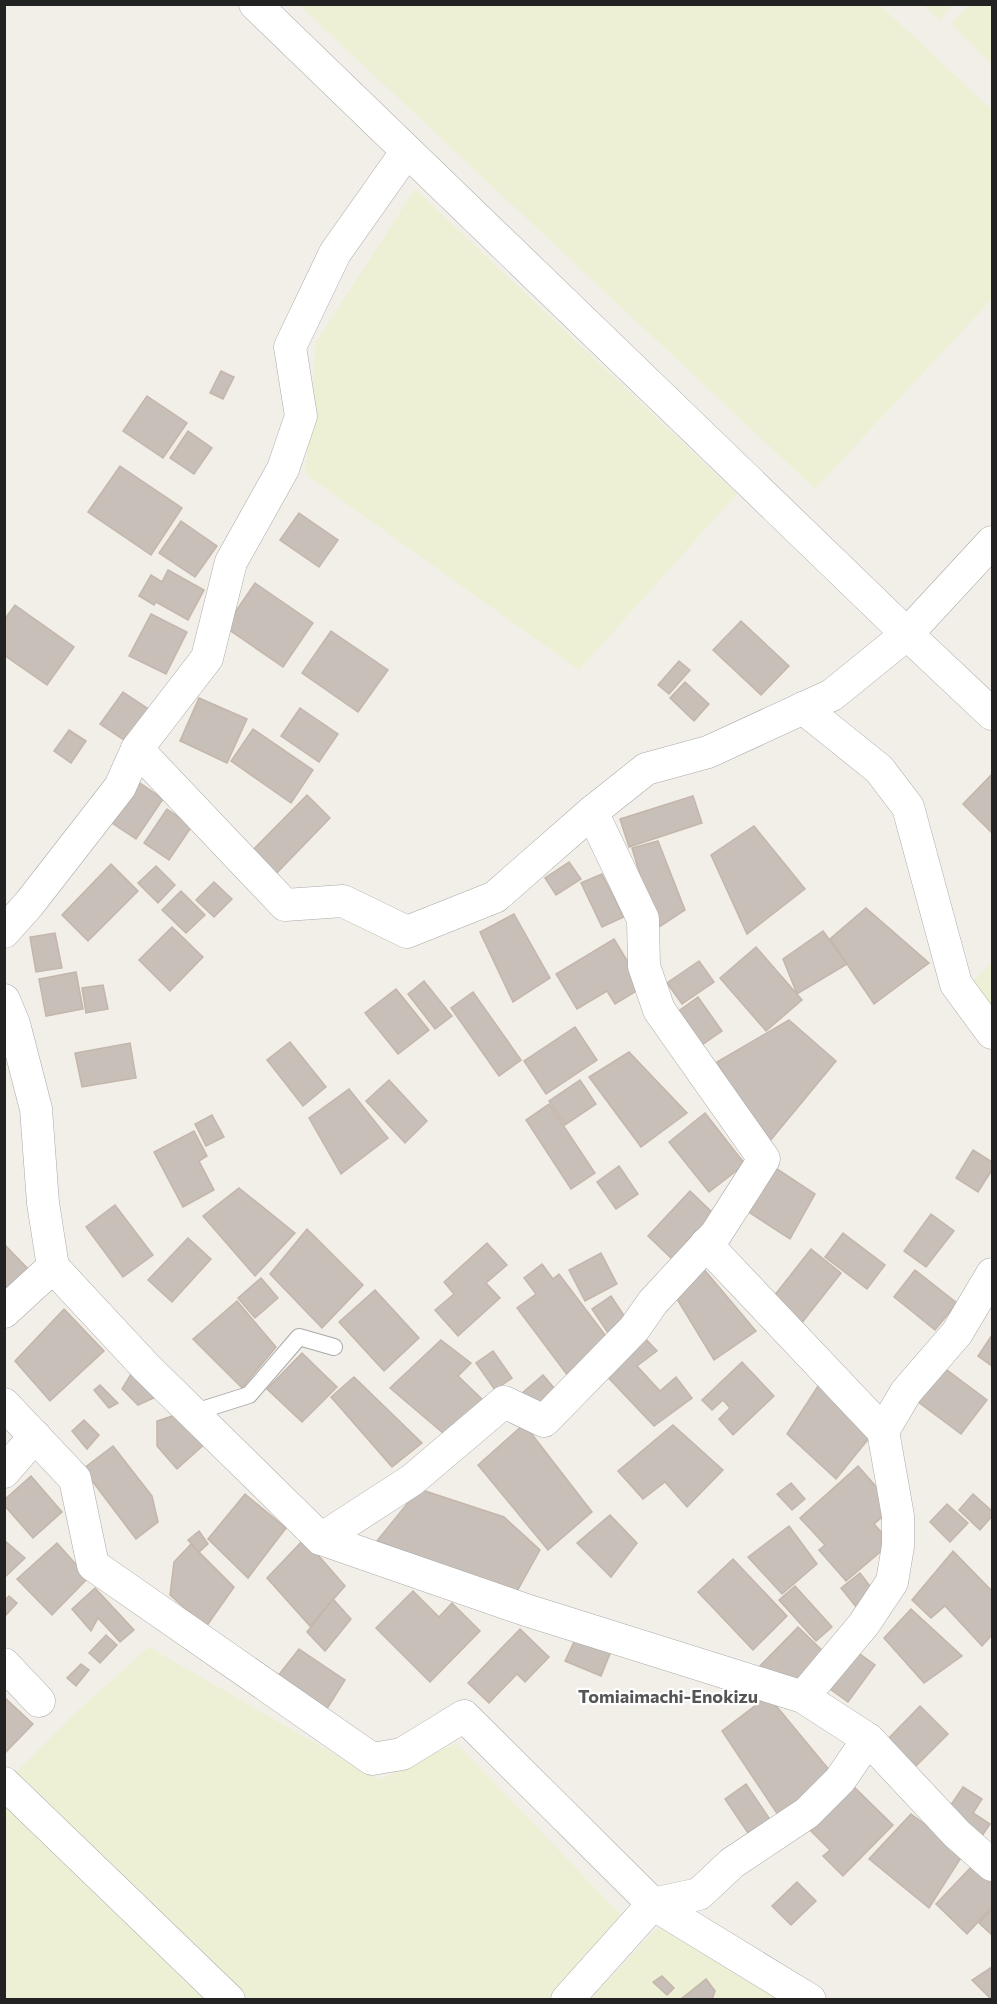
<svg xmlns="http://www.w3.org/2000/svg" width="997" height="2004" font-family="Commissioner,sans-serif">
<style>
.farmland{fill:#eef0d5}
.building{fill:#c7bfb8;stroke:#c4b6ab;stroke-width:1.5}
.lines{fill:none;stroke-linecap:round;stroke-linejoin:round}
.lane-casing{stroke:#a9a9a9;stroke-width:18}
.street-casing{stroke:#a9a9a9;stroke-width:33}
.lane{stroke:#fff;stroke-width:16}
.street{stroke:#fff;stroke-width:32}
.labels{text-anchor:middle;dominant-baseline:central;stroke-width:4.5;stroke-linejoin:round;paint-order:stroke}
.quarter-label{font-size:18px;font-weight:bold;fill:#555;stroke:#fff}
</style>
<rect width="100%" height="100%" fill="#f2efe9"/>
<g class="farmland">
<polygon points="299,5 880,5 992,110 992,299 815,489"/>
<polygon points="923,5 954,5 939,20"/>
<polygon points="969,5 992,5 992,65 951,24"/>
<polygon points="415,189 737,494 579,670 305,474 316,342"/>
<polygon points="992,962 992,1015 968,986"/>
<polygon points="149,1647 379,1780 456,1743 624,1918 547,1999 5,2000 5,1783 76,1712"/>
<polygon points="661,1924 782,2000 589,2000"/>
</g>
<g class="building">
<polygon points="221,371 234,377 223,399 210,393"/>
<polygon points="147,396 187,423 163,458 123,431"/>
<polygon points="188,431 212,448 194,474 170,458"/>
<polygon points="120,466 182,508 151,555 88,512"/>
<polygon points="299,513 338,540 319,567 280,540"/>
<polygon points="181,521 217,546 195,577 159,553"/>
<polygon points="168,570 204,590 188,620 156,602 154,605 139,596 151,575 162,582"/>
<polygon points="255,583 313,623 283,667 225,627"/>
<polygon points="15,605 74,647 47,685 4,655 4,620"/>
<polygon points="151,614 187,632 166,674 129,656"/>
<polygon points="741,621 789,666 761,695 713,650"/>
<polygon points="331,631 388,670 358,712 302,673"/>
<polygon points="679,661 690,670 669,694 658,685"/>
<polygon points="685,682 709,704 694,721 670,698"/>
<polygon points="123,692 153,712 130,744 100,724"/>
<polygon points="199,698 247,719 227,763 180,741"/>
<polygon points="300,708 338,734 319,762 281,736"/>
<polygon points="253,729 313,770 291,803 231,761"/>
<polygon points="69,730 86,741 71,763 54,751"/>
<polygon points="992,774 992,833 963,804"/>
<polygon points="140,783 163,799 136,839 112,823"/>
<polygon points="307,795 330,818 271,879 247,856"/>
<polygon points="693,796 702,823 629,847 620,819"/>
<polygon points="167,809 192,826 169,860 144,843"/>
<polygon points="754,826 805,889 747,934 711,855"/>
<polygon points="658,841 685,910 656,929 632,848"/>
<polygon points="569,862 581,879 556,895 545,878"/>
<polygon points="111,864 138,891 88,941 62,915"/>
<polygon points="156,866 175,885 158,903 138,883"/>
<polygon points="602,874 624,917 602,927 581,883"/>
<polygon points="214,882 232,899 214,917 196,900"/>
<polygon points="181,891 205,915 186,933 162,910"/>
<polygon points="866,908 929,963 874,1004 830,939"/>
<polygon points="514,914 550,978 513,1002 480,932"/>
<polygon points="172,927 203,957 170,991 139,960"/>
<polygon points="823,931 847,964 797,994 783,959"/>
<polygon points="55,933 62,968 36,972 30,937"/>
<polygon points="614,939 643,987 615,1004 607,991 577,1009 556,974"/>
<polygon points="756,947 802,1000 766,1031 720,978"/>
<polygon points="699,961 714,982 682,1004 667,983"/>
<polygon points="76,972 83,1009 46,1016 39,979"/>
<polygon points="424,981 452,1016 435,1029 408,994"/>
<polygon points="103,985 108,1009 86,1013 82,988"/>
<polygon points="396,989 429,1030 398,1054 365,1013"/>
<polygon points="473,992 521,1060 499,1076 451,1008"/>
<polygon points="698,997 722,1031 696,1049 673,1015"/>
<polygon points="789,1020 836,1061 765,1147 717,1062"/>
<polygon points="575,1027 597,1060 546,1094 524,1061"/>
<polygon points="290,1042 326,1087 303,1106 267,1060"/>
<polygon points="130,1043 136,1078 82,1087 75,1053"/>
<polygon points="629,1052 687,1113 641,1147 589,1077"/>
<polygon points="389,1080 427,1121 405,1143 366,1101"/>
<polygon points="580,1080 596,1104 565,1125 549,1101"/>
<polygon points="349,1089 388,1138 341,1174 309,1118"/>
<polygon points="549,1104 595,1173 571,1189 526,1120"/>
<polygon points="705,1113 745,1164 709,1192 669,1142"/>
<polygon points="212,1115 224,1137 206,1146 195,1124"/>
<polygon points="194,1131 207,1156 199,1161 214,1190 183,1207 154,1152"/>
<polygon points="973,1150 992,1162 992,1170 978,1192 956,1178"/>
<polygon points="771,1165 815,1194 790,1239 744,1209"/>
<polygon points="619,1166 638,1194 616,1209 597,1182"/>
<polygon points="239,1188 295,1233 255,1276 203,1216"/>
<polygon points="690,1191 714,1214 672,1259 648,1236"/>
<polygon points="115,1205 153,1255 123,1277 86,1227"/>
<polygon points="931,1214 954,1231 926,1267 904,1251"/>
<polygon points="307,1229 363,1285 322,1328 270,1274"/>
<polygon points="843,1233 885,1265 867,1289 825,1257"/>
<polygon points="188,1238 211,1259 172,1302 148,1280"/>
<polygon points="487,1243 507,1265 486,1283 500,1298 458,1336 435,1310 454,1294 444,1282"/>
<polygon points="4,1244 32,1273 4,1299"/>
<polygon points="811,1249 841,1273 801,1324 771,1300"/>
<polygon points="601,1253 617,1284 585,1301 569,1270"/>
<polygon points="542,1264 553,1279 559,1274 612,1344 568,1376 517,1308 536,1294 524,1278"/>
<polygon points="702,1267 756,1331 714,1360 674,1294"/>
<polygon points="915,1270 957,1303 935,1330 894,1297"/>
<polygon points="261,1278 278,1298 255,1318 238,1298"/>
<polygon points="375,1290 419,1338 384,1371 339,1322"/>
<polygon points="611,1296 627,1320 608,1333 592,1309"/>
<polygon points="237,1301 276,1347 242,1388 193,1339"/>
<polygon points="64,1309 104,1351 50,1401 15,1361"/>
<polygon points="642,1335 657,1351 637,1366 660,1391 676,1377 692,1398 654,1426 602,1371"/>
<polygon points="992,1335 992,1366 978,1356"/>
<polygon points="441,1340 471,1363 458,1376 483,1400 450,1439 390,1388"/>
<polygon points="493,1351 512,1378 495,1390 476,1363"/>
<polygon points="302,1353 337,1387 302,1422 267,1389"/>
<polygon points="742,1362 774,1396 733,1435 719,1419 730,1408 723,1400 712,1410 702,1400"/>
<polygon points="943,1367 987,1400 961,1434 917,1401"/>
<polygon points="133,1371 156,1397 138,1405 122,1389"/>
<polygon points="543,1375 560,1395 537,1413 522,1393"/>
<polygon points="354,1377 422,1443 392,1467 331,1397"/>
<polygon points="820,1383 870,1437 836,1479 787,1434"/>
<polygon points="100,1385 118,1403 109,1408 94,1390"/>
<polygon points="178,1414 208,1441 177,1469 157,1446 157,1421"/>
<polygon points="84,1420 99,1435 87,1449 72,1431"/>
<polygon points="524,1424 592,1512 548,1550 478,1465"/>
<polygon points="673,1425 723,1470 687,1507 665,1482 643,1499 618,1471"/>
<polygon points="113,1446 152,1496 158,1522 136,1539 83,1469"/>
<polygon points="858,1466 894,1507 874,1524 891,1543 846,1581 819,1550 825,1545 800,1518"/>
<polygon points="31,1476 62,1512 33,1538 4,1505 4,1500"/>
<polygon points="791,1483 805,1499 792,1510 777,1494"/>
<polygon points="419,1489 504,1517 540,1550 516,1593 377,1541"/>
<polygon points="245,1494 286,1528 248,1578 208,1539"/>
<polygon points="973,1494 992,1511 992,1516 980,1530 959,1510"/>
<polygon points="947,1504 968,1523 950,1542 930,1522"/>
<polygon points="610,1515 637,1543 611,1577 577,1543"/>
<polygon points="789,1526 817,1564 782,1594 748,1557"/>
<polygon points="199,1531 208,1544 199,1552 188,1540"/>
<polygon points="304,1539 345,1586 310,1626 267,1578"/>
<polygon points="4,1540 25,1558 4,1578"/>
<polygon points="57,1543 88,1578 52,1615 17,1579"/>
<polygon points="191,1544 234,1587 206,1627 170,1595 174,1562"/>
<polygon points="953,1551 992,1591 992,1635 982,1646 945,1606 931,1618 912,1600"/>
<polygon points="733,1559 787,1616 753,1650 698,1592"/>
<polygon points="860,1573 875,1593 857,1608 841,1588"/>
<polygon points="795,1586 832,1627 816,1641 779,1600"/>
<polygon points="95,1588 134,1630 120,1642 98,1618 91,1631 72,1609"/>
<polygon points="413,1591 439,1617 452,1603 480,1631 430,1682 376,1628"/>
<polygon points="9,1596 17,1603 6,1615 4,1601"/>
<polygon points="333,1599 351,1619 325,1651 307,1632"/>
<polygon points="911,1609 962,1656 924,1683 884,1638"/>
<polygon points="798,1627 828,1656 799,1685 756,1670"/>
<polygon points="520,1629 549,1657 525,1682 517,1674 489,1703 468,1683"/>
<polygon points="580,1629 614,1644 601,1676 565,1661"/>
<polygon points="106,1635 117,1645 100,1663 89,1653"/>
<polygon points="299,1649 345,1680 325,1712 277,1677"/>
<polygon points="853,1649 875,1665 848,1702 826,1686"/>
<polygon points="81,1664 89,1670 76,1686 67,1678"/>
<polygon points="768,1696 836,1778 780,1818 722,1731"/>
<polygon points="4,1697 33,1724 6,1752 4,1750"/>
<polygon points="920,1706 948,1734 910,1772 882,1745"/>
<polygon points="849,1782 893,1825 843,1876 823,1856 830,1850 806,1826"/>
<polygon points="746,1784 773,1824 752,1839 725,1799"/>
<polygon points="963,1787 982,1799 973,1813 990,1824 980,1839 944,1815"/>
<polygon points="911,1814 964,1853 929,1908 869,1859"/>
<polygon points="973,1865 992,1884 992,1907 967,1934 936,1904"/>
<polygon points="797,1882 816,1901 791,1925 772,1906"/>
<polygon points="992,1909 992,1932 991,1934 979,1923"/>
<polygon points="992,1967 992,2000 972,1980"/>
<polygon points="662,1976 674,1988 667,1995 653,1982"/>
<polygon points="706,1979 715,1991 712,2000 681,1999"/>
</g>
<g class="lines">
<g class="lane-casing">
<polyline id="lane" points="192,1413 249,1395 299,1337 334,1347"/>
</g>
<g class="street-casing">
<g id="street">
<polyline points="255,4 907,634 992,714"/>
<polyline points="803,708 879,769 908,807 956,984 992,1033"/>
<polyline points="137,749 285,905 343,901 407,932 495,897 592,812 646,769 708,752 832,695 907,634 992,542"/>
<polyline points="4,932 29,904 120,787 137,749 207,658 231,562 283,469 301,416 290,347 335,253 407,151"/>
<polyline points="4,1000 14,1024 36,1109 43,1203 53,1267 146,1367 321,1539 526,1610 803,1697 868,1739 957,1834 992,1865"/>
<polyline points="706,1244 883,1431"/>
<polyline points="4,1312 53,1267"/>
<polyline points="4,1404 75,1479 93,1565 372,1759 402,1754 464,1716 653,1904 810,2000"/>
<polyline points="4,1472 35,1436"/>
<polyline points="321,1539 412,1480 504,1402 544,1421 634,1329 653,1302 716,1234 764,1159 659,1010 644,966 643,919 592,812"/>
<polyline points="4,1664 39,1701"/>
<polyline points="803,1697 864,1624 892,1582 898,1546 898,1516 883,1431 906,1392 957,1333 992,1274"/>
<polyline points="4,1783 229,2000"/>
<polyline points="567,2000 653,1904 699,1894 732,1863 807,1813 840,1780 868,1739"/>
</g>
</g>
<use href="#lane" class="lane"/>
<use href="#street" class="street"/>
</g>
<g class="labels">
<g class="quarter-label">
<text x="668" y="1696">Tomiaimachi-Enokizu</text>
</g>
</g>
<rect width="997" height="2004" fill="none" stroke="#222222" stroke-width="12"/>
</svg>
